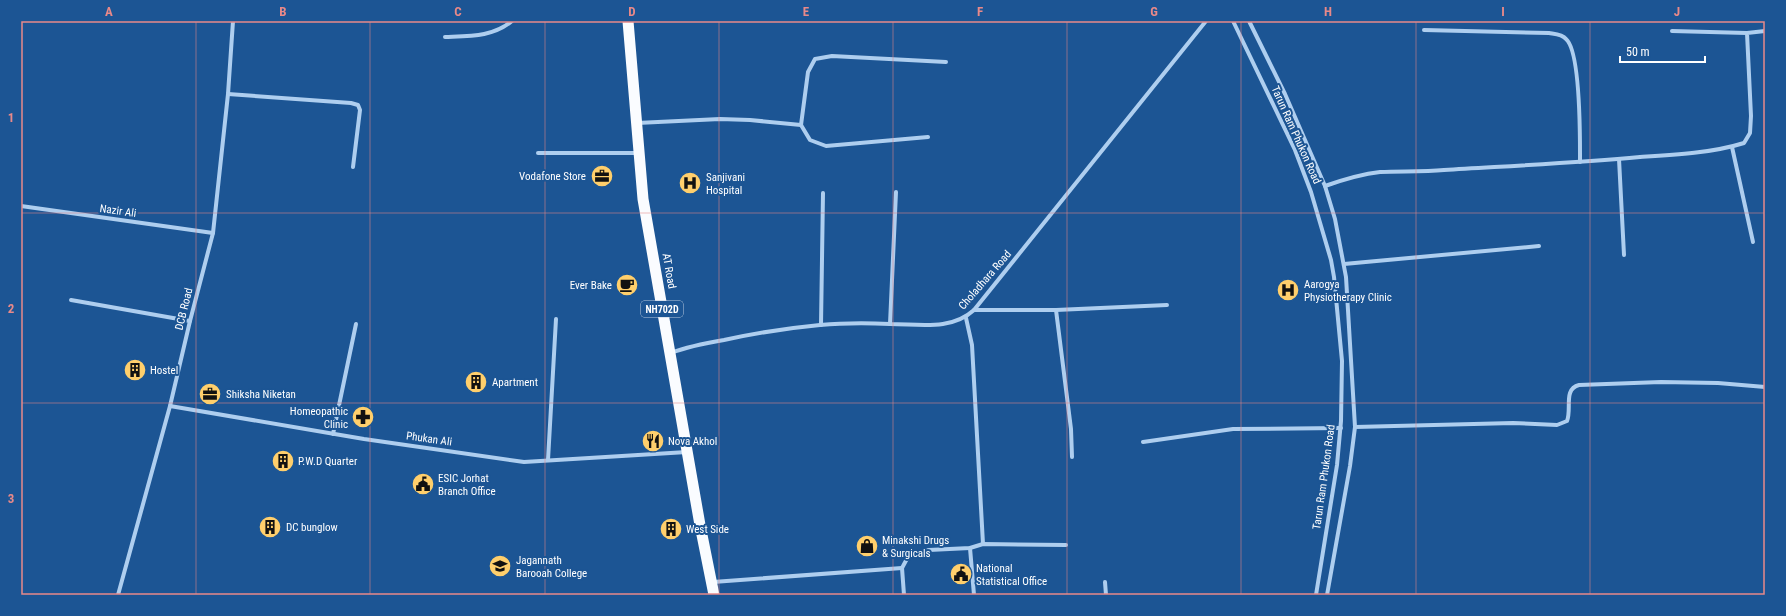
<svg xmlns="http://www.w3.org/2000/svg" width="1786" height="616" font-family="'Roboto Condensed',sans-serif">
<style>
.lines{fill:none;stroke-linecap:round;stroke-linejoin:round}
.minor{stroke:#aeceef;stroke-width:4}
.trunk{stroke:#fafcff;stroke-width:11}
.grid{fill:none;stroke:#e88989;stroke-width:1;stroke-opacity:0.55}
.labels{text-anchor:middle;dominant-baseline:central;stroke-width:4;stroke-linejoin:round;paint-order:stroke}
.shield{fill:#1c5594;stroke:#bbccdf;stroke-width:1}
.shield-label{font-size:10px;font-weight:bold;fill:#fff}
.street-label{font-size:11px;fill:#fff;stroke:#1c5594}
.poi-label{font-size:11px;fill:#fff;stroke:#1c5594;text-anchor:start}
.neatline{fill:none;stroke:#e88989;stroke-width:1.5}
.grid-label{font-size:13px;text-anchor:middle;font-weight:bold;fill:#e88989}
</style>
<rect width="100%" height="100%" fill="#1c5594"/>
<g class="lines">
<g class="minor">
<polyline points="1233,21 1295,150 1311,192 1331,260 1334,277 1342,361 1341,421 1337,465 1316,595"/>
<polyline points="1249,21 1285,94 1325,186 1335,219 1346,277 1355,427 1350,466 1327,595"/>
<path d="M1424,30L1549,33C1555,34 1562,34 1566,39C1581,52 1580,140 1580,162"/>
<polyline points="1672,31 1747,33"/>
<path d="M445,37C470,36 493,37 512,21"/>
<polyline points="228,94 351,103 358,105 360,110 353,167"/>
<polyline points="637,123 720,119 750,120 801,125 810,140 826,146 928,137"/>
<polyline points="801,125 808,72 815,59 832,56 946,62"/>
<polyline points="1732,147 1753,242"/>
<polyline points="538,153 639,153"/>
<polyline points="1619,159 1624,255"/>
<path d="M1325,186C1342,180 1362,174 1380,172C1401,171 1423,172 1444,170C1509,166 1575,163 1640,157C1674,155 1712,153 1744,143L1750,133L1751,116L1747,33L1765,31"/>
<polyline points="21,206 213,233"/>
<polyline points="1344,264 1539,246"/>
<polyline points="71,300 190,321"/>
<polyline points="974,310 1056,310 1167,305"/>
<polyline points="1056,310 1071,429 1072,457"/>
<polyline points="966,318 972,345 983,544"/>
<polyline points="890,324 896,192"/>
<polyline points="821,325 823,193"/>
<path d="M671,353C689,346 706,343 724,340C756,333 788,328 820,325C843,323 867,323 890,324C919,324 951,331 974,310L1206,21"/>
<polyline points="170,406 364,439 524,462 687,452"/>
<path d="M1355,427L1513,423L1557,425L1567,421C1572,409 1563,389 1579,385L1661,382L1718,383L1765,387"/>
<polyline points="333,434 356,324"/>
<polyline points="1143,442 1233,429 1341,428"/>
<polyline points="548,460 556,319"/>
<polyline points="970,548 974,595"/>
<polyline points="713,582 902,568"/>
<polyline points="1105,582 1106,595"/>
<polyline points="118,595 170,406 190,321 213,233 228,94 233,21"/>
<polyline points="904,595 902,568 909,555 929,550 970,548 983,544 1066,545"/>
</g>
<polyline class="trunk" points="628,21 643,199 700,525 714,595"/>
</g>
<path class="grid" d="M196,21V595M370,21V595M545,21V595M719,21V595M893,21V595M1067,21V595M1241,21V595M1416,21V595M1590,21V595M21,213H1765M21,403H1765"/>
<defs>
<g id="office-disc" transform="scale(1.15)"><circle r="9.5" fill="#ffcf6c" stroke="#1c5594"/><path d="M-6-3h4V-5.5h4V-3h4V5H-6ZM-1-4.5V-3h2v-1.5ZM-6 0V1H6V0Z" fill="#111"/></g>
<g id="hospital-disc" transform="scale(1.15)"><circle r="9.5" fill="#ffcf6c" stroke="#1c5594"/><path d="M-5-5h3v3.5h4V-5h3V5h-3V1.5h-4V5h-3Z" fill="#111"/></g>
<g id="cafe-disc" transform="scale(1.15)"><circle r="9.5" fill="#ffcf6c" stroke="#1c5594"/><path d="M-5.5-4.5H6V0H3Q3 3.5 0 3.5H-2.5Q-5.5 3.5-5.5 0ZM3-3.2v2h1.7v-2ZM-6 4.5H4V6H-6Z" fill="#111"/></g>
<g id="building-disc" transform="scale(1.15)"><circle r="9.5" fill="#ffcf6c" stroke="#1c5594"/><path d="M-4-6H4V6H1V3H-1V6H-4ZM-2.5-4.3h1.7v1.8h-1.7ZM.8-4.3h1.7v1.8H.8ZM-2.5-1h1.7V.8h-1.7ZM.8-1h1.7V.8H.8Z" fill="#111"/></g>
<g id="pharmacy-disc" transform="scale(1.15)"><circle r="9.5" fill="#ffcf6c" stroke="#1c5594"/><path d="M-2-6h4v4h4v4h-4v4h-4v-4h-4v-4h4Z" fill="#111"/></g>
<g id="restaurant-disc" transform="scale(1.15)"><circle r="9.5" fill="#ffcf6c" stroke="#1c5594"/><path d="M-5-6h1v4h1v-4h1v4h1v-4h1v5L-1.5 .5V6h-2V.5L-5-1ZM5-6V6H3V1.5H1.5Q1.5-4 5-6Z" fill="#111"/></g>
<g id="civic-disc" transform="scale(1.15)"><circle r="9.5" fill="#ffcf6c" stroke="#1c5594"/><path d="M-.6-6.5H3V-4.5H.6V-3L4-1V1h2V6H-6V1h2V-1L-.6-3ZM-1.2 2.5V6h2.4V2.5Z" fill="#111"/></g>
<g id="shop-disc" transform="scale(1.15)"><circle r="9.5" fill="#ffcf6c" stroke="#1c5594"/><path d="M-5-2.5h2.3a2.7 3.5 0 0 1 5.4 0H5L5.5 6h-11ZM-1.5-2.5h3a1.5 2.3 0 0 0-3 0Z" fill="#111"/></g>
<g id="university-disc" transform="scale(1.15)"><circle r="9.5" fill="#ffcf6c" stroke="#1c5594"/><path d="M0-5L7-2L0 1L-7-2ZM-4 1L0 2.5L4 1V4Q0 6-4 4Z" fill="#111"/></g>
</defs>
<g fill-rule="evenodd">
<use href="#office-disc" x="602" y="176"/>
<use href="#hospital-disc" x="690" y="183"/>
<use href="#cafe-disc" x="627" y="285"/>
<use href="#hospital-disc" x="1288" y="290"/>
<use href="#building-disc" x="135" y="370"/>
<use href="#building-disc" x="476" y="382"/>
<use href="#office-disc" x="210" y="394"/>
<use href="#pharmacy-disc" x="363" y="417"/>
<use href="#restaurant-disc" x="653" y="441"/>
<use href="#building-disc" x="283" y="461"/>
<use href="#civic-disc" x="423" y="484"/>
<use href="#building-disc" x="270" y="527"/>
<use href="#building-disc" x="671" y="529"/>
<use href="#shop-disc" x="867" y="546"/>
<use href="#university-disc" x="500" y="566"/>
<use href="#civic-disc" x="961" y="574"/>
</g>
<g class="labels">
<rect class="shield" x="641" y="301" width="42" height="16" rx="3"/>
<g class="shield-label">
<text x="662" y="309">NH702D</text>
</g>
<g class="street-label">
<text transform="translate(1296 135) rotate(66)">Tarun Ram Phukon Road</text>
<text transform="translate(118 211) rotate(8)">Nazir Ali</text>
<text transform="translate(669 271) rotate(80)">AT Road</text>
<text transform="translate(985 280) rotate(-49)">Choladhara Road</text>
<text transform="translate(184 309) rotate(-76)">DCB Road</text>
<text transform="translate(429 439) rotate(8)">Phukan Ali</text>
<text transform="translate(1324 477) rotate(-82)">Tarun Ram Phukon Road</text>
</g>
<g class="poi-label">
<text x="586" y="176" text-anchor="end">Vodafone Store</text>
<text x="706" y="177">Sanjivani<tspan x="706" dy="13">Hospital</tspan></text>
<text x="1304" y="284">Aarogya<tspan x="1304" dy="13">Physiotherapy Clinic</tspan></text>
<text x="612" y="285" text-anchor="end">Ever Bake</text>
<text x="150" y="370">Hostel</text>
<text x="492" y="382">Apartment</text>
<text x="226" y="394">Shiksha Niketan</text>
<text x="348" y="411" text-anchor="end">Homeopathic<tspan x="348" dy="13">Clinic</tspan></text>
<text x="668" y="441">Nova Akhol</text>
<text x="298" y="461">P.W.D Quarter</text>
<text x="438" y="478">ESIC Jorhat<tspan x="438" dy="13">Branch Office</tspan></text>
<text x="286" y="527">DC bunglow</text>
<text x="686" y="529">West Side</text>
<text x="882" y="540">Minakshi Drugs<tspan x="882" dy="13">&amp; Surgicals</tspan></text>
<text x="516" y="560">Jagannath<tspan x="516" dy="13">Barooah College</tspan></text>
<text x="976" y="568">National<tspan x="976" dy="13">Statistical Office</tspan></text>
</g>
</g>
<rect width="1786" height="616" fill="none" stroke="#1c5594" stroke-width="44"/>
<path d="M1620 56v6h85v-6" fill="none" stroke="#ffffff" stroke-width="2"/>
<text x="1626" y="56" font-size="12" fill="#ffffff" stroke="#1c5594" stroke-width="3" paint-order="stroke">50 m</text>
<rect x="22" y="22" width="1742" height="572" class="neatline"/>
<g class="grid-label">
<text x="109" y="16">A</text>
<text x="283" y="16">B</text>
<text x="458" y="16">C</text>
<text x="632" y="16">D</text>
<text x="806" y="16">E</text>
<text x="980" y="16">F</text>
<text x="1154" y="16">G</text>
<text x="1328" y="16">H</text>
<text x="1503" y="16">I</text>
<text x="1677" y="16">J</text>
<text x="11" y="122">1</text>
<text x="11" y="313">2</text>
<text x="11" y="503">3</text>
</g>
</svg>
